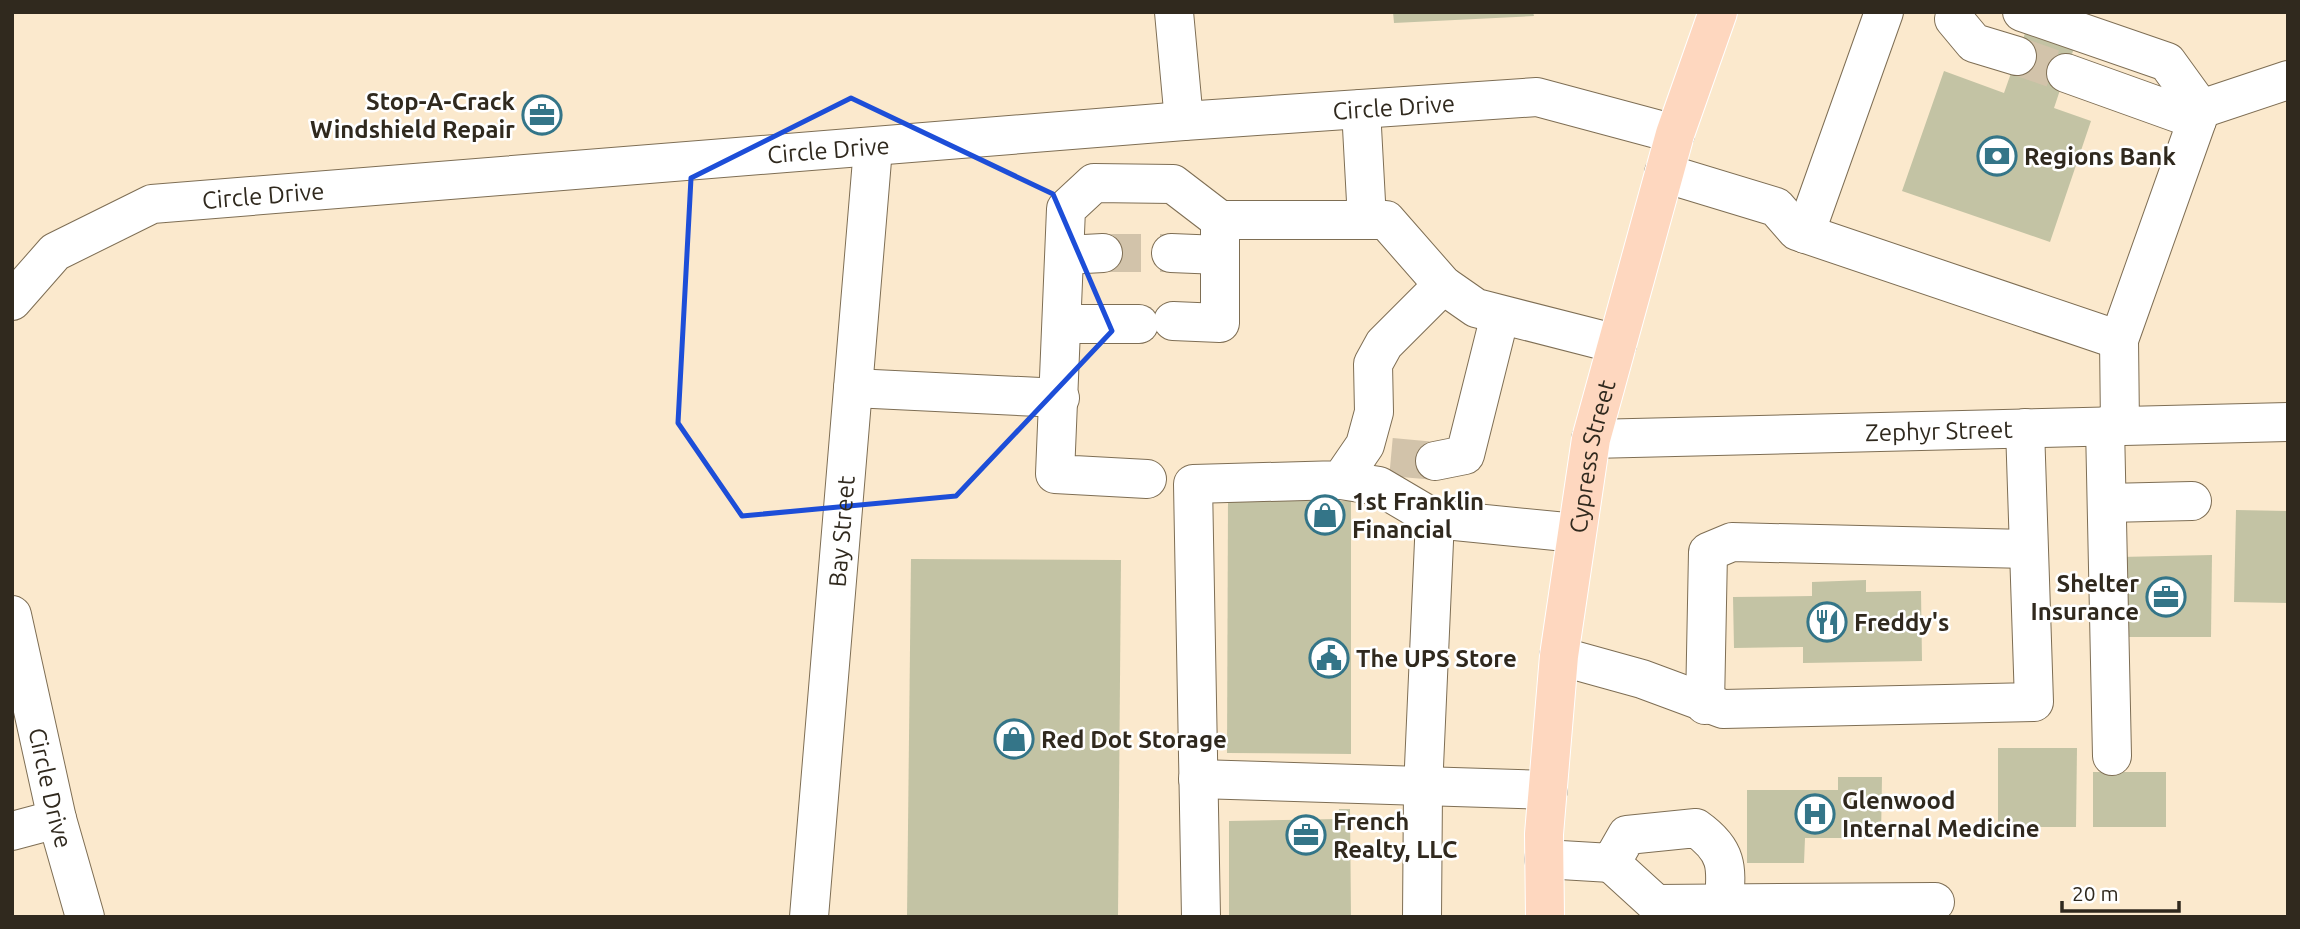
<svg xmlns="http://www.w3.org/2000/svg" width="2300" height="929" font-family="Ubuntu,sans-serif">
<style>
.building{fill:#c3c3a4}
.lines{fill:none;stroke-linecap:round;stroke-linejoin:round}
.minor-tunnel{stroke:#d2c3aa;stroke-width:38;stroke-dasharray:38 19;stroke-linecap:butt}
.minor-casing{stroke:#7e6e54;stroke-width:40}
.major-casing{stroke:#fff;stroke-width:40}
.minor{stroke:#fff;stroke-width:38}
.major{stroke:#fed7bf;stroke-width:38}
.marked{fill:none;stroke:#1d4ed8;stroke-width:5;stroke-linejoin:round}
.labels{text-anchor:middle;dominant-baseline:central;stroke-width:5;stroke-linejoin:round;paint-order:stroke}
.poi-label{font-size:24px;font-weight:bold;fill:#30291e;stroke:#fff;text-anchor:start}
.street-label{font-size:24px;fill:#30291e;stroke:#fff}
</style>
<rect width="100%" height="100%" fill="#fbe9cd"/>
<g class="building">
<polygon points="1393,12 1533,12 1534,16 1394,23"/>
<polygon points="2030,19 2078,36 2054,108 2091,121 2050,242 1902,191 1944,71 2004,93"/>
<polygon points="1228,501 1351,501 1351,754 1227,753"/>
<polygon points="2236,510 2288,511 2288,603 2234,602"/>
<polygon points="2212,555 2211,637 2121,637 2120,557"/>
<polygon points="911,559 1121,560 1118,917 907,917"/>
<polygon points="1866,580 1866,592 1921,591 1922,661 1803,663 1803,647 1734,648 1733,597 1812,596 1812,582"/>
<polygon points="1998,748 2077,748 2076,827 1998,827"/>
<rect x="2093" y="772" width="73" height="55"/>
<polygon points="1838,777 1882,777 1881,838 1805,838 1804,863 1747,863 1747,790 1838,790"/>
<polygon points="1339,809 1350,809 1351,917 1229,917 1229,821 1338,819"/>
</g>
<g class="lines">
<g class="minor-tunnel">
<polyline points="2017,56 2066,73"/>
<polyline points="1103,253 1171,253"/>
<polyline points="1391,457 1435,461"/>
</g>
<g class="minor-casing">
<g id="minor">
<polyline points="1174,12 1184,121"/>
<polyline points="2022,12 2167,62 2201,109"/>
<polyline points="1954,19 1974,43 2017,56"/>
<polyline points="2066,73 2197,120"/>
<polyline points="1361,109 1367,220"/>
<polyline points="1664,173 1776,207 1797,231 2119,340"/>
<polyline points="1805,234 1884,12"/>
<polyline points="1171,253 1220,255"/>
<polyline points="1066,255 1103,253"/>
<path id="s1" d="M12,301L55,252L152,204L1184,121L1537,97L1675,134"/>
<polyline points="1173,321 1220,323 1220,220 1386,220 1443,285 1476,308 1617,344"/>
<polyline points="1063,324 1139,324"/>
<polyline points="853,388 1060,398"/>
<polyline points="2105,426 2112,756"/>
<polyline points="2120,426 2119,340 2201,109 2288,80"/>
<path id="s2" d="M1591,439L2288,422"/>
<polyline points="1435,461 1465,455 1500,315"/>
<polyline points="1147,479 1055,474 1066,209 1094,183 1173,184 1220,220"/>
<polyline points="1341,480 1379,486 1435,519 1576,533"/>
<polyline points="2107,503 2192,501"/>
<path id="s3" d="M12,615L57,819L85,917"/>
<polyline points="1559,656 1642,679 1723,709 2034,702 2025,428"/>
<polyline points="1705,705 1708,552 1732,542 2027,549"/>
<polyline points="1198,779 1548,790"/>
<polyline points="12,831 57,819"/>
<path d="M1544,859L1611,863L1627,835L1696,828C1734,855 1725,874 1723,917"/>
<polyline points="1611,863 1656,904 1935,902"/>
<path id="s4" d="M809,917L873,148"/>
<polyline points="1201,917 1193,484 1341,480 1365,445 1374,412 1373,364 1384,344 1443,285"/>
<polyline points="1422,917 1423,789 1435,519"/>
</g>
</g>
<g class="major-casing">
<g id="major">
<path id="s5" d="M1545,917L1544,834L1559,656L1591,439L1675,134L1718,12"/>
</g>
</g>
<use href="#minor" class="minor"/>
<use href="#major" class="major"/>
</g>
<path class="marked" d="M851,98L1053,194L1112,331L956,496L742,516L678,423L691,178Z"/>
<defs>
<g id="office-ring" transform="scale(2.0125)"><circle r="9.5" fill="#fff" stroke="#347588" stroke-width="1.5"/><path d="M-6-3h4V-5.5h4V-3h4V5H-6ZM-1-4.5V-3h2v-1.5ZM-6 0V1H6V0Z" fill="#347588"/></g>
<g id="bank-ring" transform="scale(2.0125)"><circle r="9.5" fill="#fff" stroke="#347588" stroke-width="1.5"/><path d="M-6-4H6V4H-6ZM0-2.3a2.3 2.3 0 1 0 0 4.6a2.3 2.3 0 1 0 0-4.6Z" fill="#347588"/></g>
<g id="shop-ring" transform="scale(2.0125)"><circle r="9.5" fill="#fff" stroke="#347588" stroke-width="1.5"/><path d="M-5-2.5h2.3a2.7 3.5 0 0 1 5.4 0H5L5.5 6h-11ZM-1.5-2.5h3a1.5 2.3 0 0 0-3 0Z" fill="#347588"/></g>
<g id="restaurant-ring" transform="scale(2.0125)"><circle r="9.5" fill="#fff" stroke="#347588" stroke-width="1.5"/><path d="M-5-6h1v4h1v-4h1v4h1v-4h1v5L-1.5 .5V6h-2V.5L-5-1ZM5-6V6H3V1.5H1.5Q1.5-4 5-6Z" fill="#347588"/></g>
<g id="civic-ring" transform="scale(2.0125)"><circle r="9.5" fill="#fff" stroke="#347588" stroke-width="1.5"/><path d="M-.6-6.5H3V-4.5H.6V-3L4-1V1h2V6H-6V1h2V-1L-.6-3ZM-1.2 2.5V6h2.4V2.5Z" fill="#347588"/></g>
<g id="hospital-ring" transform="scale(2.0125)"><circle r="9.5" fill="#fff" stroke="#347588" stroke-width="1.5"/><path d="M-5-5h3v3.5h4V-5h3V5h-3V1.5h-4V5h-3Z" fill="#347588"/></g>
</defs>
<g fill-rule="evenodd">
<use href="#office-ring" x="542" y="115"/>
<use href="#bank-ring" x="1997" y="156"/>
<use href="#shop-ring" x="1325" y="515"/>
<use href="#office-ring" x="2166" y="597"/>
<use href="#restaurant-ring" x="1827" y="622"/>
<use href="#civic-ring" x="1329" y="658"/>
<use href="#shop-ring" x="1014" y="739"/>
<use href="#hospital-ring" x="1815" y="814"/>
<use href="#office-ring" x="1306" y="835"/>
</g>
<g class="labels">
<g class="poi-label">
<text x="515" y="101" text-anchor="end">Stop-A-Crack<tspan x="515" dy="28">Windshield Repair</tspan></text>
<text x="2024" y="156">Regions Bank</text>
<text x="1352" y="501">1st Franklin<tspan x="1352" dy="28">Financial</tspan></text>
<text x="2139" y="583" text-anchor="end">Shelter<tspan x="2139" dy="28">Insurance</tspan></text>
<text x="1854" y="622">Freddy's</text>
<text x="1356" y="658">The UPS Store</text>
<text x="1041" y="739">Red Dot Storage</text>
<text x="1842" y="800">Glenwood<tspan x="1842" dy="28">Internal Medicine</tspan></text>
<text x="1333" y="821">French<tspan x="1333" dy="28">Realty, LLC</tspan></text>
</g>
<g class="street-label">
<text stroke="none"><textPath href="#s1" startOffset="1419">Circle Drive</textPath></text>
<text stroke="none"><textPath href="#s1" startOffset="852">Circle Drive</textPath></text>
<text stroke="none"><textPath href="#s1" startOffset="285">Circle Drive</textPath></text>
<text stroke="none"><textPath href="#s2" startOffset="348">Zephyr Street</textPath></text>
<text stroke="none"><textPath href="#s5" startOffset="464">Cypress Street</textPath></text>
<text stroke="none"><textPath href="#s4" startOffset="387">Bay Street</textPath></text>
<text stroke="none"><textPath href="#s3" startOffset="177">Circle Drive</textPath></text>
</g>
</g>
<rect width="2300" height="929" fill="none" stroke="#30291e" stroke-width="28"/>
<path d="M2062 901v10h117v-10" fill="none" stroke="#30291e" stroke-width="3.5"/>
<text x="2072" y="901" font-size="21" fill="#30291e" stroke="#ffffff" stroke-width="5" paint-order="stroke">20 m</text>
</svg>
